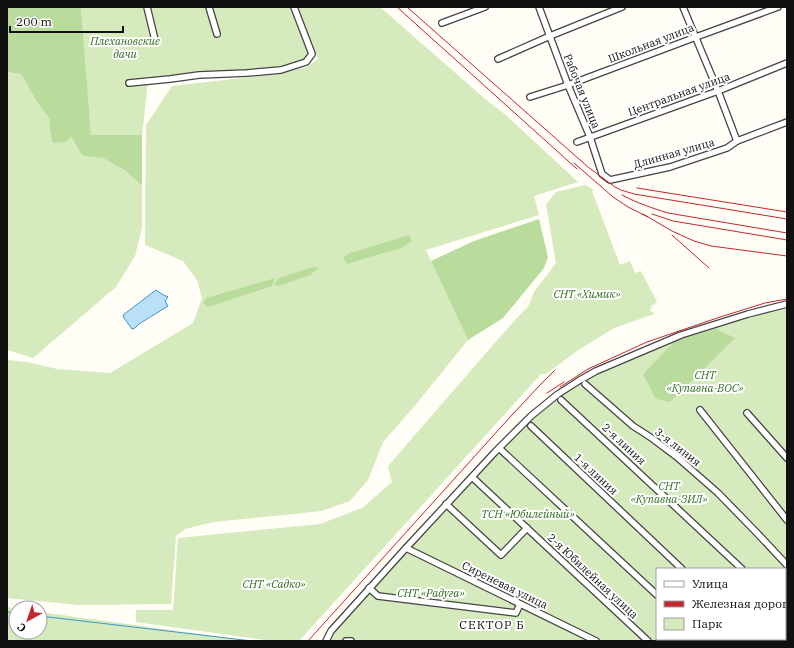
<svg xmlns="http://www.w3.org/2000/svg" width="794" height="648" font-family="'IBM Plex Serif',serif">
<style>
.green{fill:#d5ebbd;fill-rule:evenodd}
.forest{fill:#b9dc9c}
.water{fill:#b9e0f7;stroke:#3f96cf}
.lines{fill:none;stroke-linecap:round;stroke-linejoin:round}
.stream{stroke:#3f96cf;stroke-width:1}
.minor-casing{stroke:#444;stroke-width:8}
.minor{stroke:#fff;stroke-width:5.5}
.rail{stroke:#c4262e;stroke-width:1}
.labels{text-anchor:middle;dominant-baseline:central;stroke-width:4;stroke-linejoin:round;paint-order:stroke}
.park-label{font-size:11px;font-style:italic;fill:#2f6b1f;stroke:#fff}
.street-label{font-size:11px;fill:#111;stroke:#fff}
.neighbourhood-label{font-size:12px;letter-spacing:1px;fill:#111;stroke:#fff}
</style>
<rect width="100%" height="100%" fill="#fffdf5"/>
<g class="green">
<polygon points="81,7 294,7 312,54 306,62 281,70 148,81 142,135 91,136"/>
<polygon points="298,7 380,7 484,98 507,116 578,182 534,196 539,215 426,250 468,340 413,408 383,442 368,480 350,501 322,511 214,522 185,529 176,536 171,604 79,605 7,598 7,360 27,362 57,369 110,373 193,323 202,298 197,280 183,261 145,245 146,125 172,86 279,74 307,67 318,59"/>
<polygon points="7,72 21,74 39,105 50,119 50,130 71,136 76,143 91,157 103,158 126,171 133,178 142,186 142,228 135,256 116,287 33,358 7,350"/>
<polygon points="585,185 594,190 592,191 620,265 630,261 635,273 641,271 657,302 651,306 652,308 650,309 651,312 653,312 654,314 614,328 577,351 546,374 541,374 299,641 272,641 136,622 136,610 173,610 178,538 320,524 362,508 392,482 388,466 499,338 529,305 534,292 556,263 546,204 556,192"/>
<path d="M787,304V641H326L331,631L531,416L580,380L681,335ZM657,569H785V639H657Z"/>
<polygon points="7,607 16,609 16,632 40,632 40,612 250,641 7,641"/>
</g>
<g class="forest">
<polygon points="7,7 81,7 91,135 142,135 142,186 133,178 126,171 103,158 91,157 82,155 71,136 66,142 53,143 50,130 50,119 39,105 21,74 7,72"/>
<polygon points="539,219 548,257 544,268 503,318 468,340 431,261 474,241"/>
<polygon points="409,235 412,241 402,248 380,254 347,264 343,257 350,253"/>
<polygon points="313,267 319,268 310,275 279,286 274,285 279,278"/>
<polygon points="272,279 275,279 272,286 208,307 203,303 206,298"/>
<polygon points="716,329 735,338 670,402 656,399 643,374 675,341"/>
</g>
<polygon class="water" points="156,290 165,296 167,296 168,297 165,301 168,306 139,324 135,328 132,329 124,318 123,315"/>
<g class="lines">
<g class="stream">
<polyline points="7,612 16,613"/>
<polyline points="40,616 252,641"/>
</g>
<g class="minor-casing">
<g id="minor">
<polyline points="147,7 155,40"/>
<polyline points="209,7 217,34"/>
<polyline points="539,7 568,85 590,137 602,174 610,180 670,167 727,148 737,141 787,122"/>
<polyline points="683,7 718,91 737,141"/>
<polyline points="442,23 485,7"/>
<polyline points="498,59 550,36 622,7"/>
<polyline points="129,83 170,79 199,75 247,73 281,70 306,62 312,54 294,7"/>
<polyline points="530,97 568,85 696,37 778,7"/>
<polyline points="577,142 718,91 787,63"/>
<polyline points="585,384 633,426 644,433 653,439 677,457 718,493 757,533 787,565"/>
<polyline points="561,400 742,569"/>
<polyline points="700,410 787,520"/>
<polyline points="747,413 787,458"/>
<polyline points="531,426 682,569"/>
<polyline points="499,448 657,595"/>
<polyline points="472,477 648,641"/>
<polyline points="446,504 501,555 527,528"/>
<polyline points="406,548 596,641"/>
<polyline points="369,588 378,596 516,613 520,604"/>
<polyline points="785,609 787,611"/>
<polyline points="757,639 759,641"/>
<polyline points="326,641 331,631 406,548 495,452 531,416 558,394 580,380 596,371 681,335 748,314 787,304"/>
<polyline points="346,641 351,641"/>
<polyline points="660,641 662,639"/>
<polyline points="718,641 720,639"/>
</g>
</g>
<use href="#minor" class="minor"/>
<g class="rail">
<polyline points="397,7 577,169"/>
<polyline points="407,7 588,167 615,187 621,190 634,194 787,219"/>
<polyline points="574,163 613,197 628,207 648,217"/>
<polyline points="637,188 787,212"/>
<path d="M622,195C637,203 652,208 668,213L787,233"/>
<polyline points="643,214 672,231 694,241 711,246 787,256"/>
<polyline points="652,214 673,221 787,240"/>
<polyline points="672,235 709,268"/>
<polyline points="560,387 588,369 647,342 720,317 765,303 787,299"/>
<polyline points="547,393 564,382"/>
<polyline points="308,641 511,416 541,384 555,370"/>
</g>
</g>
<g class="labels">
<g class="park-label">
<text x="125" y="41">Плехановские<tspan x="125" dy="13">дачи</tspan></text>
<text x="587" y="294">СНТ «Химик»</text>
<text x="705" y="375">СНТ<tspan x="705" dy="13">«Купавна-ВОС»</tspan></text>
<text x="669" y="486">СНТ<tspan x="669" dy="13">«Купавна-ЗИЛ»</tspan></text>
<text x="528" y="514">ТСН «Юбилейный»</text>
<text x="274" y="584">СНТ «Садко»</text>
<text x="431" y="593">СНТ «Радуга»</text>
</g>
<g class="street-label">
<text transform="translate(651 43) rotate(-21)">Школьная улица</text>
<text transform="translate(582 91) rotate(68)">Рабочая улица</text>
<text transform="translate(679 94) rotate(-20)">Центральная улица</text>
<text transform="translate(674 153) rotate(-16)">Длинная улица</text>
<text transform="translate(624 444) rotate(43)">2-я линия</text>
<text transform="translate(678 447) rotate(38)">3-я линия</text>
<text transform="translate(596 474) rotate(43)">1-я линия</text>
<text transform="translate(593 576) rotate(43)">2-я Юбилейная улица</text>
<text transform="translate(505 585) rotate(26)">Сиреневая улица</text>
</g>
<g class="neighbourhood-label">
<text x="492" y="624">СЕКТОР Б</text>
</g>
</g>
<rect width="794" height="648" fill="none" stroke="#111111" stroke-width="16"/>
<rect x="656" y="568" width="130" height="72" fill="#ffffff" stroke="#a0a0a0"/>
<rect x="664" y="581" width="20" height="6" fill="#ffffff" stroke="#a0a0a0"/>
<text x="692" y="588" font-size="12" fill="#111111">Улица</text>
<rect x="664" y="601" width="20" height="6" fill="#c4262e" stroke="#a0a0a0"/>
<text x="692" y="608" font-size="12" fill="#111111">Железная дорога</text>
<rect x="664" y="618" width="20" height="12" fill="#d5ebbd" stroke="#a0a0a0"/>
<text x="692" y="628" font-size="12" fill="#111111">Парк</text>
<g transform="translate(28 620) rotate(220)"><circle r="19" fill="#ffffff" stroke="#a0a0a0"/>
<path d="M0-3L7 15L0 10L-7 15Z" fill="#c4262e"/>
<text y="-6" font-size="11" font-weight="bold" text-anchor="middle" fill="#111111">С</text>
</g>
<path d="M10 26v6h113v-6" fill="none" stroke="#111111" stroke-width="2"/>
<text x="16" y="26" font-size="12" fill="#111111" stroke="#ffffff" stroke-width="3" paint-order="stroke">200 m</text>
</svg>
